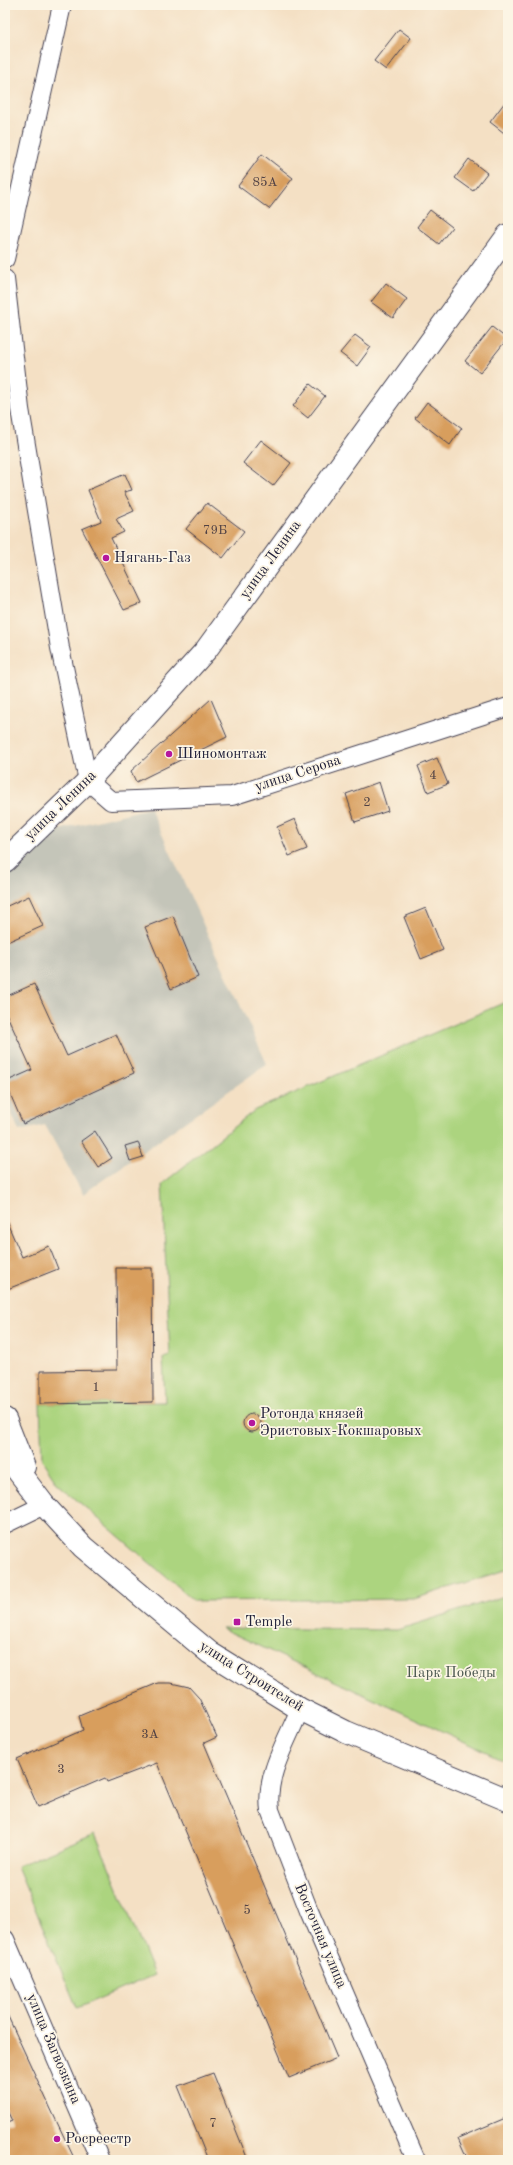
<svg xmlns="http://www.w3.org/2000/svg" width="513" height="2165" font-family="'Old Standard TT',serif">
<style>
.industrial{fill:#c4c5b9}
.green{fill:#acd47f;stroke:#677b5d}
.building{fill:#d89e5d}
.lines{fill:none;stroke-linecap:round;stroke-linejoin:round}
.street-casing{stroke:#423e50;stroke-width:20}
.secondary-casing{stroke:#423e50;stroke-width:24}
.street{stroke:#fff;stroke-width:18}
.secondary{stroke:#fff;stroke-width:22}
.poi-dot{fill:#b5179e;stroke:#fcf5e5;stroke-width:1.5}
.labels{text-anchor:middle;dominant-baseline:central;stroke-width:3.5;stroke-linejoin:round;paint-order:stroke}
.number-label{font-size:13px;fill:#504144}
.poi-label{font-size:15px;fill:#22223b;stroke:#fcf5e5;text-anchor:start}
.street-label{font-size:15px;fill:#22223b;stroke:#fcf5e5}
.park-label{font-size:15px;fill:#4b574f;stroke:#fcf5e5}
</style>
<rect width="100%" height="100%" fill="#fcf5e5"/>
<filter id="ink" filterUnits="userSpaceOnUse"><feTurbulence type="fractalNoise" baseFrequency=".025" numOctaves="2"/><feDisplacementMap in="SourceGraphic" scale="8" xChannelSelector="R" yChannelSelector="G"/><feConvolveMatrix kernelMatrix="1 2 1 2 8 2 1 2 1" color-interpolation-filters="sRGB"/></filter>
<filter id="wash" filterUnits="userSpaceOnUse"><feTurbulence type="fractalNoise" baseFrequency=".012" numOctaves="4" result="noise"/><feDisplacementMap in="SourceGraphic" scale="16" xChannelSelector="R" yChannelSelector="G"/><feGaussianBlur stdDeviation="0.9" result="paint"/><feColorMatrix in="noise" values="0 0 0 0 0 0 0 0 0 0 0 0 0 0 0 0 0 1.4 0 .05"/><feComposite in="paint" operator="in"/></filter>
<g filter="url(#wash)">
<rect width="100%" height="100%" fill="#f4e0c4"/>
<polygon class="industrial" points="150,808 267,1064 83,1194 45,1125 19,1131 5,1097 5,880 54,831"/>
<g class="green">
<polygon points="508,1001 508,1569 414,1599 194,1601 57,1483 42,1460 40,1404 165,1402 163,1358 170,1356 162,1184 255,1110"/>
<polygon points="508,1595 508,1762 221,1628 397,1630"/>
<polygon points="95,1833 154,1975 77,2008 17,1866"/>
</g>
<g id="blocks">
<g class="building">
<polygon points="399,29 411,38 386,70 374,61"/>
<polygon points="508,98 508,136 490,122"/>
<polygon points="262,154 293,178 269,209 238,186"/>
<polygon points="469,159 487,173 473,191 455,178"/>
<polygon points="430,210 452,227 439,244 417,227"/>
<polygon points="386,283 407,299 393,318 371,302"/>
<polygon points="492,327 507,339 480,373 465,361"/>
<polygon points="355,335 371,347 357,366 340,353"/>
<polygon points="310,384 325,396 308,418 293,406"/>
<polygon points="427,402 462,428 450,445 415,418"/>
<polygon points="261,440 291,463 273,486 243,463"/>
<polygon points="125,474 132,490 124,492 134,511 116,519 124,532 111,538 142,603 124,610 82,529 101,521 88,490"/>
<polygon points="207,503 244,531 223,558 186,529"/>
<polygon points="211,699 227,737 136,782 131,771"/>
<polygon points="437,758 448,784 428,792 418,766"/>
<polygon points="379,782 388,811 355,822 346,794"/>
<polygon points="295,819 307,849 289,856 277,827"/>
<polygon points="29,896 43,926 5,943 5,907"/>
<polygon points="426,908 443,950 421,959 404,917"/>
<polygon points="173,916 198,977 171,989 145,927"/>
<polygon points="34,984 67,1056 116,1034 134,1073 23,1124 5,1082 32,1070 5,1011 5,997"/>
<polygon points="95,1131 112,1158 98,1167 81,1141"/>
<polygon points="138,1142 143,1157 130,1161 125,1146"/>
<polygon points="5,1218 22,1257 49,1246 58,1269 5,1290"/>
<polygon points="116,1268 152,1268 153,1402 40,1404 40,1371 117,1370"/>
<circle cx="252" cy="1423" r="9"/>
<polygon points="158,1683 171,1683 189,1687 199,1698 217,1737 204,1743 337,2058 289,2078 157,1763 107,1782 105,1778 38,1807 17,1759 83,1730 79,1716"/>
<polygon points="5,2010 55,2118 75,2160 5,2160 5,2124 12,2121 5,2106"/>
<polygon points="213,2073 248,2160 208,2160 178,2086"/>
<polygon points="508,2117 508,2160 468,2160 458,2138"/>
</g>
</g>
</g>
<g filter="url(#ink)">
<use href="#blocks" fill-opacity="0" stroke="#423e50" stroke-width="1"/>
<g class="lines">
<g class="street-casing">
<g id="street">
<polyline points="5,259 62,5"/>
<polyline points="5,279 20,409 60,648 88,781 111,801 232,796 508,707"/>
<polyline points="5,1524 44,1505"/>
<path d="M300,1709C287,1741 265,1775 270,1810L309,1911L416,2160"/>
<polyline points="5,1939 100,2160"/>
</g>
</g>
<g class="secondary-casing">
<g id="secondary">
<polyline points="5,861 88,781 206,650 508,235"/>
<polyline points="5,1419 24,1467"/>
<polyline points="5,1454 44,1505 83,1547 210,1653 300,1709 346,1732 508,1800"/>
</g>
</g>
<use href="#street" class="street"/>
<use href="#secondary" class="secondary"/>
</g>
</g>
<g class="poi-dot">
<circle cx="106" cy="558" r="4"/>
<circle cx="169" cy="754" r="4"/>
<circle cx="252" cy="1423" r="4"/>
<rect x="233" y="1618" width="8" height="8" rx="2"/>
<circle cx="57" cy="2139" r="4"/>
</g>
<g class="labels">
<g class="number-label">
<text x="265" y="182">85А</text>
<text x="215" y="530">79Б</text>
<text x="433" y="775">4</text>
<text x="367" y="802">2</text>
<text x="96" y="1387">1</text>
<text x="150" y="1734">3А</text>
<text x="61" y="1769">3</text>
<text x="247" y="1910">5</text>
<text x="213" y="2123">7</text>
</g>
<g class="poi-label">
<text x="114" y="558">Нягань-Газ</text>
<text x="177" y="754">Шиномонтаж</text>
<text x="260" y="1414">Ротонда князей<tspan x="260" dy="17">Эристовых-Кокшаровых</tspan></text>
<text x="245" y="1622">Temple</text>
<text x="65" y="2139">Росреестр</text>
</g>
<g class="street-label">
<text transform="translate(271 560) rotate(-54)">улица Ленина</text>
<text transform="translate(298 774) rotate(-18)">улица Серова</text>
<text transform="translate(61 806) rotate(-44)">улица Ленина</text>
<text transform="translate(251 1677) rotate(32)">улица Строителей</text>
<text transform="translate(320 1936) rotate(67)">Восточная улица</text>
<text transform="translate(53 2049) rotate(67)">улица Загвозкина</text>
</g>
<g class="park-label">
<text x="451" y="1673">Парк Победы</text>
</g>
</g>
<rect width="513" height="2165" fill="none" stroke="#fcf5e5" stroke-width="20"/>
</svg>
